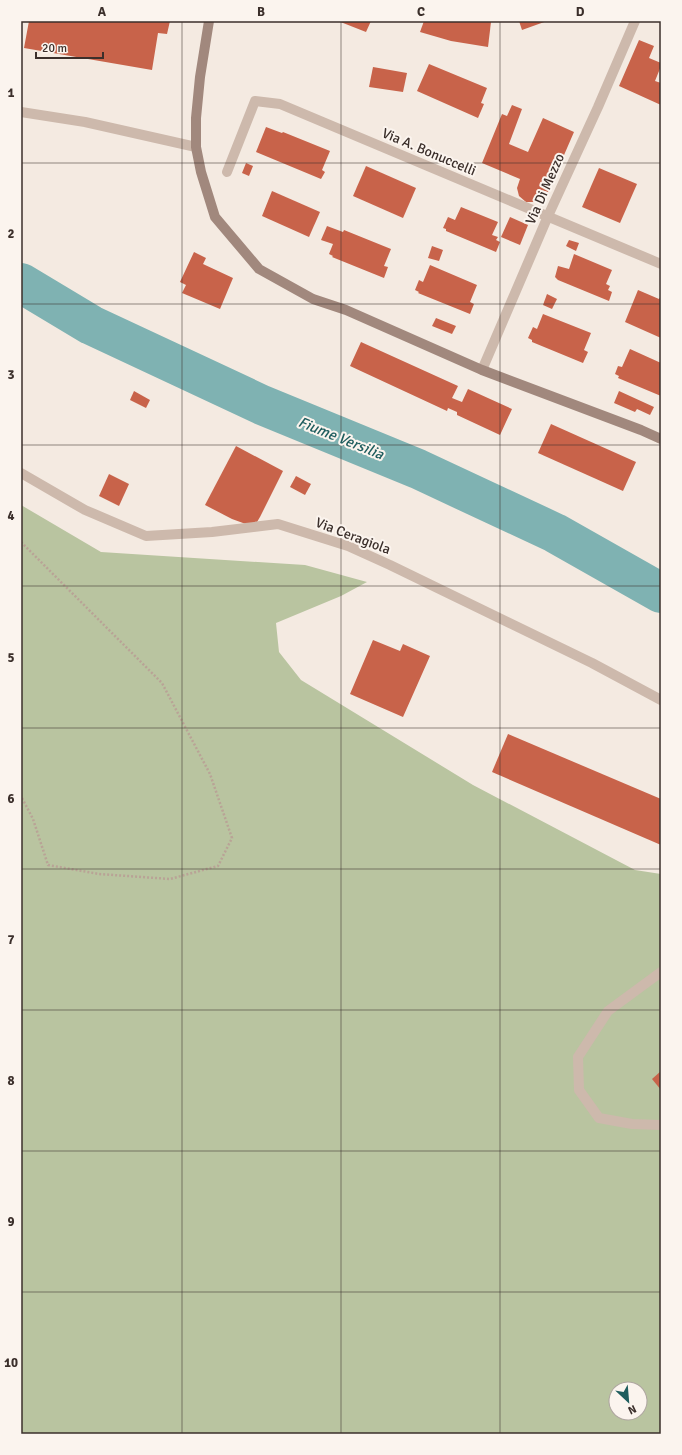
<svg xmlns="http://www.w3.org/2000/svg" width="682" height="1455" font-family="Signika,sans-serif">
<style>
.green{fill:#b9c4a0;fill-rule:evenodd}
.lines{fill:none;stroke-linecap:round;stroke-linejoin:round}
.river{stroke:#7fb2b2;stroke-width:40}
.building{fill:#c8634a}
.path{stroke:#b9a396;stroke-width:2.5;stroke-dasharray:2 2;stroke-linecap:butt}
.lane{stroke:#cdb9ac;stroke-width:10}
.street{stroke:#cdb9ac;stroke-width:10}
.secondary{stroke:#a1887d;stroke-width:10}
.grid{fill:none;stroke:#3b2f2b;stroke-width:1;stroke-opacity:0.55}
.labels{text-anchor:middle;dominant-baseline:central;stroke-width:4;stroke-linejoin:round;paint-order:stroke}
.street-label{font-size:14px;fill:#3b2f2b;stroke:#fbf4ee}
.water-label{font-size:15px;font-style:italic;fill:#1f5d5e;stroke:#fbf4ee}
.neatline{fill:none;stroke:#3b2f2b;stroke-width:1.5}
.grid-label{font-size:13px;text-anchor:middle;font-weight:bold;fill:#3b2f2b}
</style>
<rect width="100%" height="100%" fill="#f4eae1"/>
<path class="green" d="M21,505L101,552L305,565L367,582L341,596L276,623L279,652L301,680L473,785L635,870L661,874V1434H21ZM616,1389H640V1413H616Z"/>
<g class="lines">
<polyline class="river" points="21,283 91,325 262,405 418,469 555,533 661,593"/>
</g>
<g class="building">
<polygon points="29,21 170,21 167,34 158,33 152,70 24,48"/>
<polygon points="338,21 371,21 366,32"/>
<polygon points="424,21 481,21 491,22 488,47 451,41 420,32"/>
<polygon points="519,21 547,21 522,30"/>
<polygon points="639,40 654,46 649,58 661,63 661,66 655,81 661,83 661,105 619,86"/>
<polygon points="429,64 487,88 481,103 484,104 478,118 417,91"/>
<polygon points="373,67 407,73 403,92 369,87"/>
<polygon points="512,105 522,109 509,144 528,152 543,118 574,132 548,192 545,191 541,197 534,202 526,202 519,196 517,188 520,179 482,163 502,114 507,116"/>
<polygon points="266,127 282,133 283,132 330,151 322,170 325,172 321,179 256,152"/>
<polygon points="246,163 253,166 249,176 242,173"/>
<polygon points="366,166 416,188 403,218 353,196"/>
<polygon points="599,168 637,184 620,223 582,207"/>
<polygon points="272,191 320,212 309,237 262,216"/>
<polygon points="461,207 498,222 492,235 498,237 496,240 500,242 496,252 446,231 446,229 443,228 448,217 455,220"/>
<polygon points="510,217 528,225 520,245 501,237"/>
<polygon points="327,226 343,232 344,230 391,249 384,266 388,267 384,278 332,257 333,256 329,254 333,244 321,240"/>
<polygon points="569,240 579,243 576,251 566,246"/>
<polygon points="432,246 443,250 439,261 428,258"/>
<polygon points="194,252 206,258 203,264 233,278 220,309 182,293 186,285 180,282"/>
<polygon points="574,254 612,270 606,284 610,286 608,290 612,292 609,301 558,280 555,277 558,266 569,269"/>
<polygon points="430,265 477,285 470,302 474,304 470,314 418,293 419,292 415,290 419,280 423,282"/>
<polygon points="638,290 659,299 661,296 661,338 625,322"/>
<polygon points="547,294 557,299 552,309 543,305"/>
<polygon points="543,314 591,333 584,350 588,352 583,363 532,342 532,340 528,338 533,327 537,329"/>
<polygon points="436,318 456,326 452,334 432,326"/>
<polygon points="361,342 458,386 452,398 462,402 468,389 512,409 500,435 457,415 457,412 448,408 447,411 350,366"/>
<polygon points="630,349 661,363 661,396 618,378 619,376 615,374 618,366 622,367"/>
<polygon points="134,391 150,400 146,408 130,400"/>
<polygon points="619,391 654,407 650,415 637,409 635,412 614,403"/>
<polygon points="551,424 636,462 623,491 538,453"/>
<polygon points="236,446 283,471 260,517 254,527 232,519 205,505"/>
<polygon points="109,474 129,484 119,506 99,496"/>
<polygon points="296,476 311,484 305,495 290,487"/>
<polygon points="373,640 400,651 403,644 430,656 403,717 350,694"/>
<polygon points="508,734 661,799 661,845 492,772"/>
<polygon points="661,1071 661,1090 652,1079"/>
</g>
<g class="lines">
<polyline class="path" points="21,542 162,683 210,774 232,838 218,866 170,879 99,874 48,865 33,819 21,796"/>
<polyline class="lane" points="21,112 85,122 196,147"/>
<g class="street">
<polyline points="227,172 255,101 280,104 661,264"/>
<polyline points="482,370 548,216 598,107 635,21"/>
<polyline points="21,473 85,510 146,536 212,532 278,524 348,546 390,565 592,663 661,700"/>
<polyline points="661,972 608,1011 578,1057 579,1090 599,1118 632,1124 661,1125"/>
</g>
<polyline class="secondary" points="209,21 200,77 196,118 196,147 201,172 215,217 259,269 313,299 346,310 482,370 641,430 661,439"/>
</g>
<path class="grid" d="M182,21V1434M341,21V1434M500,21V1434M21,163H661M21,304H661M21,445H661M21,586H661M21,728H661M21,869H661M21,1010H661M21,1151H661M21,1292H661"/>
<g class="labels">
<g class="street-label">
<text transform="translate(429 152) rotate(23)">Via A. Bonuccelli</text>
<text transform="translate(545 189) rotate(-66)">Via Di Mezzo</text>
<text transform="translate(353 536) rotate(21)">Via Ceragiola</text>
</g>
<g class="water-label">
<text transform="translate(341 438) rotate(22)">Fiume Versilia</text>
</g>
</g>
<rect width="682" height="1455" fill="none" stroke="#fbf4ee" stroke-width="44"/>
<g transform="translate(628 1401) rotate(154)"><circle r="19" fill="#fbf4ee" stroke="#aea5a0"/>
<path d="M0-3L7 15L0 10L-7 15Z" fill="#1f5d5e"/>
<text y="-6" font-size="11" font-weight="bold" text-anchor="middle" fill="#3b2f2b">N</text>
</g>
<path d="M36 52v6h67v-6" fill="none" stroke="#3b2f2b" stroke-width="2"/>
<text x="42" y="52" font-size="12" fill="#3b2f2b" stroke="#fbf4ee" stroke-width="3" paint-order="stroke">20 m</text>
<rect x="22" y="22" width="638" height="1411" class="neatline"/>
<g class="grid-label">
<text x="102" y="16">A</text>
<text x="261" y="16">B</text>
<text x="421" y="16">C</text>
<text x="580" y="16">D</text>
<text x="11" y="97">1</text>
<text x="11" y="238">2</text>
<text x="11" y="379">3</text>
<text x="11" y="520">4</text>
<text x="11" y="662">5</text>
<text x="11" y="803">6</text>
<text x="11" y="944">7</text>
<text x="11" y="1085">8</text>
<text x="11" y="1226">9</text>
<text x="11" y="1367">10</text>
</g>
</svg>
